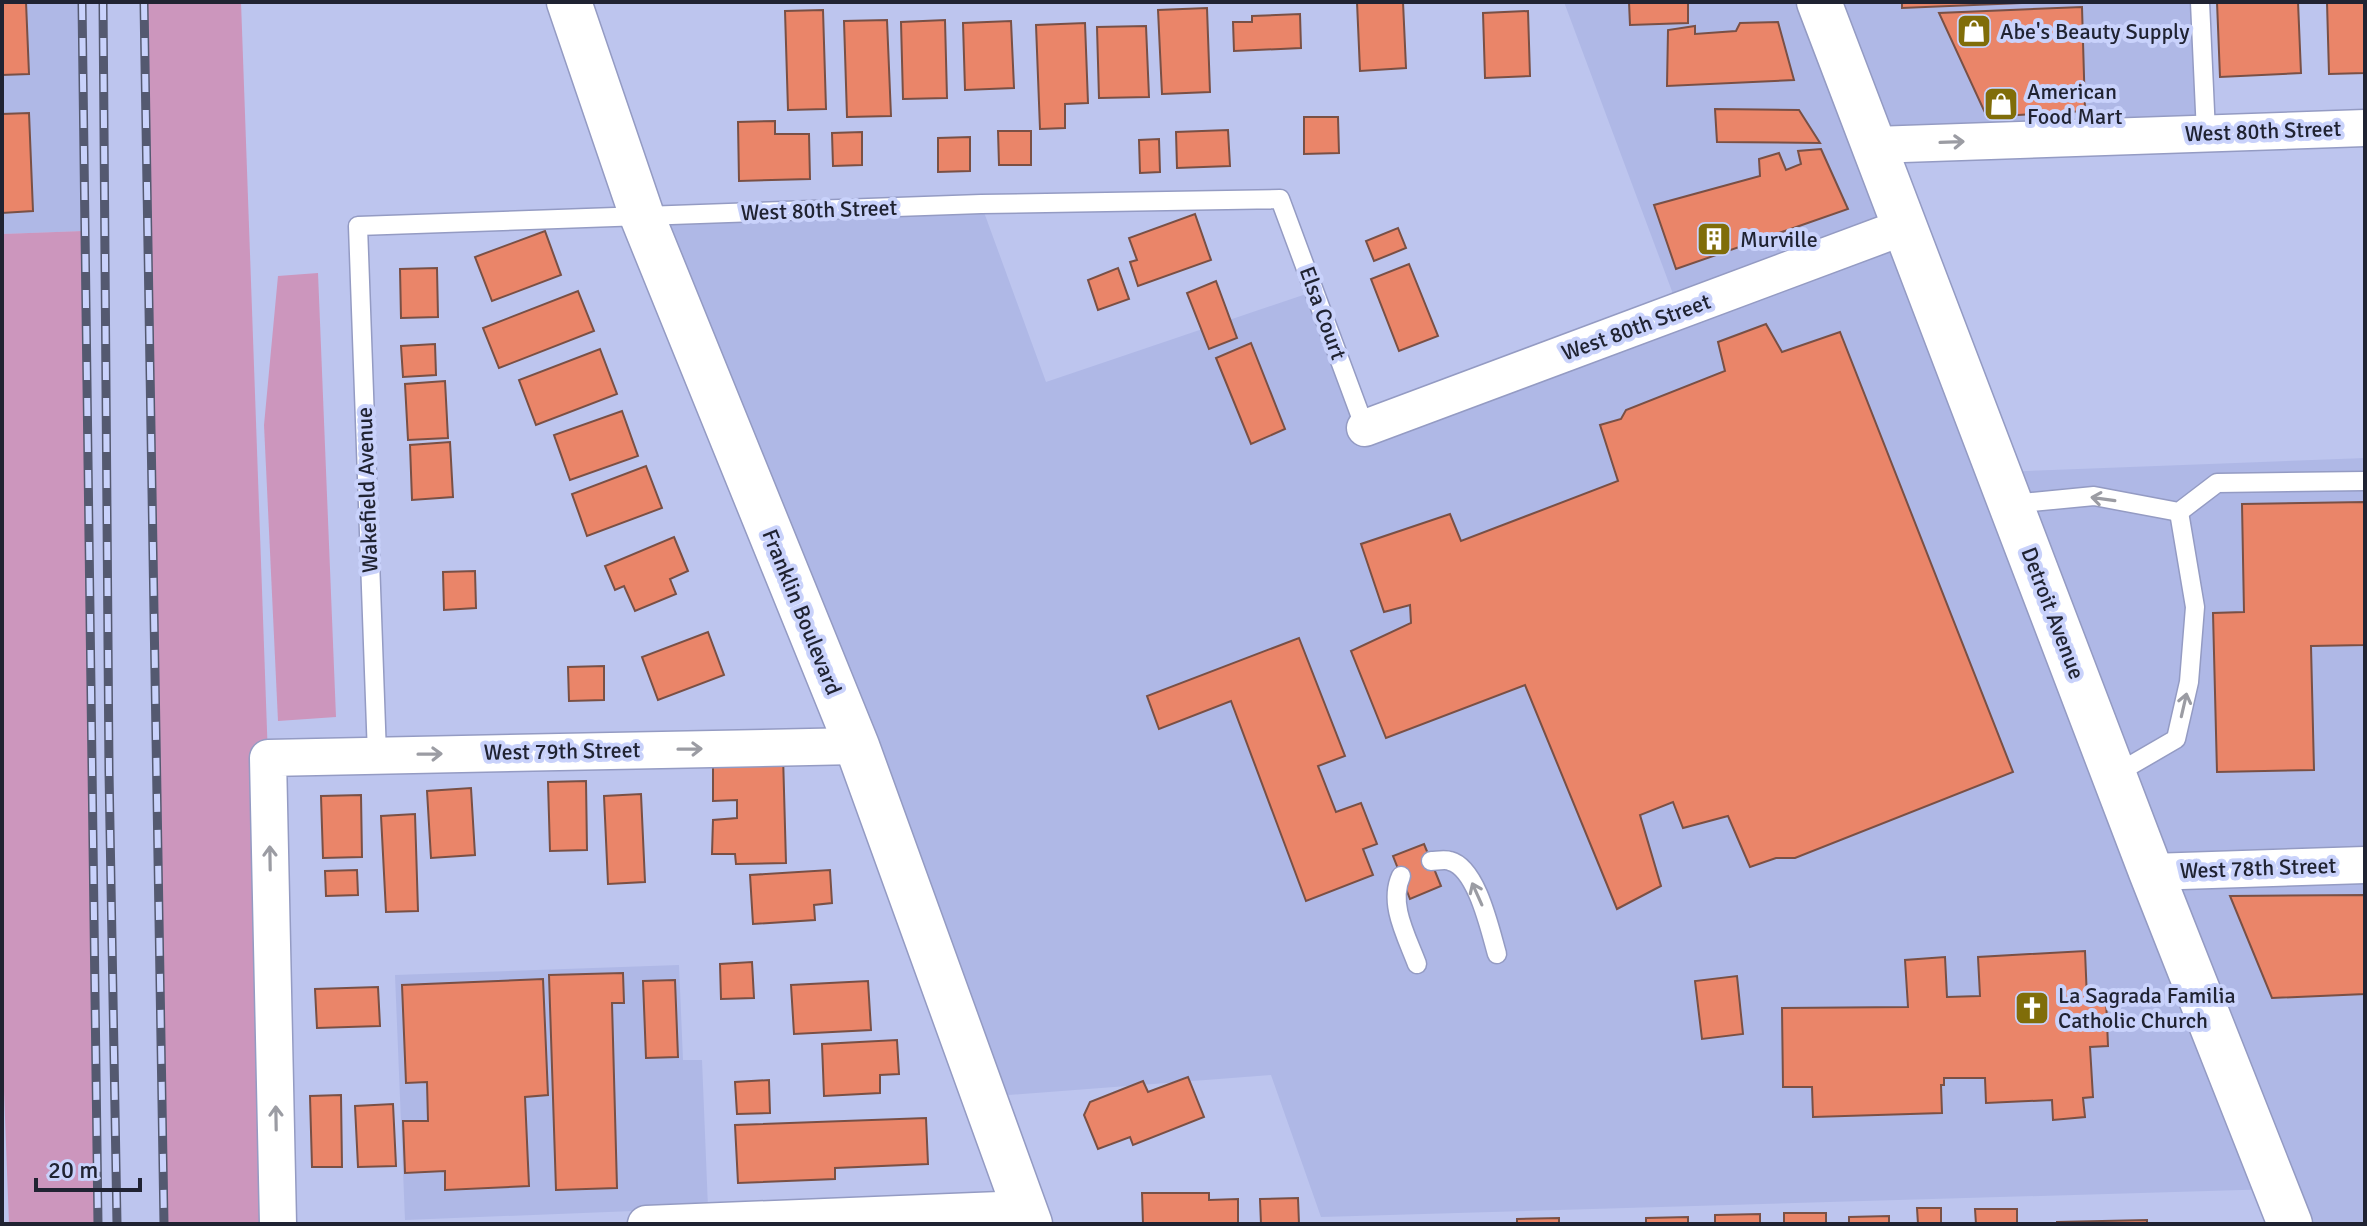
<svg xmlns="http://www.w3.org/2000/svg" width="2367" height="1226" font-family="Signika,sans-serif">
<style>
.built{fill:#afb8e6}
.green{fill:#cc96bd}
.building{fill:#ea8569;stroke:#795045;stroke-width:2}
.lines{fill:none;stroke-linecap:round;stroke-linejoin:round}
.service-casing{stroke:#949bc3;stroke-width:21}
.minor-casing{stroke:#949bc3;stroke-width:39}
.tertiary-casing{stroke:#949bc3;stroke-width:47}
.primary-casing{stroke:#949bc3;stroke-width:47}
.service{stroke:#fff;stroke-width:18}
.minor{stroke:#fff;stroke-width:36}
.tertiary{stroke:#fff;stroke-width:44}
.primary{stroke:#fff;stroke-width:44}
.rail-casing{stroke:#545970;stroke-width:9}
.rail{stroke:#c9d2fb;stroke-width:6;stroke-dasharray:18;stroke-linecap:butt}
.oneway{stroke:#9b9ca3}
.labels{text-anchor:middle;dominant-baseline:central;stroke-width:8;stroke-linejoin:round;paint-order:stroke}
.poi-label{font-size:22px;fill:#202332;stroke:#c9d2fb;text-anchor:start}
.street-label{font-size:22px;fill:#202332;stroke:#c9d2fb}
</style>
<rect width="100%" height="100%" fill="#bdc5ee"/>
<g class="built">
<polygon points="2,2 82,2 83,231 2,234"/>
<polygon points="1564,2 2200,2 2206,133 1875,145 2000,472 2365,458 2365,1224 2290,1224 2275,1189 1321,1217 1271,1075 983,1097 642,216 981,204 1046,382 1315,291 1365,427 1679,310"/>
<polygon points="679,965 683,1060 702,1060 708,1208 405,1220 395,975"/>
</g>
<g class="green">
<polygon points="144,2 241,2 268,758 278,1224 164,1224"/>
<polygon points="83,231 98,1224 9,1224 2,1038 2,234"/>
<polygon points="318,273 336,717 278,721 264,425 278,276"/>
</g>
<g class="building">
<polygon points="2,2 26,2 29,74 2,75"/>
<polygon points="1357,2 1403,2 1406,68 1360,71"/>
<polygon points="1629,2 1688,2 1688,23 1630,25"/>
<polygon points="1902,2 2048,2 1902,8"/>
<polygon points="2217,2 2298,2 2301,73 2220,77"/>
<polygon points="2327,2 2365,2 2365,73 2329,74"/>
<polygon points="2082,7 2085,111 1987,117 1939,13"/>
<polygon points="1207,8 1210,92 1162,94 1158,10"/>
<polygon points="823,10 826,109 788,110 785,11"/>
<polygon points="1528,11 1530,76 1485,78 1483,13"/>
<polygon points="1300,14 1301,48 1234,51 1233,22 1252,22 1252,16"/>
<polygon points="887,20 891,116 847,117 844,21"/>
<polygon points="945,20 947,98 903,99 901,22"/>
<polygon points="1011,21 1014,88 965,90 963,23"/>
<polygon points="1778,22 1794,80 1667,86 1668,30 1695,26 1695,34 1736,31 1740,23"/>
<polygon points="1085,23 1088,103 1065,104 1065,128 1040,129 1036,25"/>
<polygon points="1146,26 1149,97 1099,98 1097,27"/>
<polygon points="1715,109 1799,110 1820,143 1717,142"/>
<polygon points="29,113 33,211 2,213 2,114"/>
<polygon points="1304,117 1338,117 1339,153 1304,154"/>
<polygon points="775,121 775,134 809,134 810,179 739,181 738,122"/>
<polygon points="1228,130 1230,166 1177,168 1176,132"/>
<polygon points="998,131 1031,131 1031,165 999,165"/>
<polygon points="862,132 862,165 833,166 832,133"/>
<polygon points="970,137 970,171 938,172 938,138"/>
<polygon points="1159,139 1160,172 1140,173 1139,140"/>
<polygon points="1821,149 1848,209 1676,269 1654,205 1760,176 1759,159 1779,153 1786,170 1801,164 1798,151"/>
<polygon points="1195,214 1211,260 1138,286 1130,262 1137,260 1129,238"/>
<polygon points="1398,228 1406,248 1374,261 1366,241"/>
<polygon points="545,231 561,275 492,301 475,257"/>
<polygon points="1409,264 1438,336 1399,351 1371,279"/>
<polygon points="437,268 438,317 401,318 400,269"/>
<polygon points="1118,268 1129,299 1098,310 1088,280"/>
<polygon points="1216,281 1237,338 1209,349 1187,293"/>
<polygon points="578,291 594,331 499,368 483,328"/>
<polygon points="1766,324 1782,352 1840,332 2013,772 1795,858 1776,858 1750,867 1728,816 1683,828 1673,802 1640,815 1661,886 1617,909 1525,685 1386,738 1351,651 1411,623 1410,605 1384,612 1361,544 1450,514 1461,541 1618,481 1600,425 1621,419 1626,410 1725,371 1718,342"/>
<polygon points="1251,343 1285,429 1251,444 1216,358"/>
<polygon points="435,344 436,375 403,377 401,346"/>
<polygon points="600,349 617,394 536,425 519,380"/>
<polygon points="445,381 448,438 408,440 405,384"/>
<polygon points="622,411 638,456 570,480 554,435"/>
<polygon points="450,442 453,497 412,500 410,445"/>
<polygon points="646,466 662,508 587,536 572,494"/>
<polygon points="2365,502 2365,645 2311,646 2314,770 2217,772 2213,613 2244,612 2242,504"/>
<polygon points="674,537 688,571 670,579 676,594 635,611 624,586 615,590 605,566"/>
<polygon points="475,571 476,608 444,610 443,572"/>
<polygon points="708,632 724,675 658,700 642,657"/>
<polygon points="1299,638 1345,756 1318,766 1336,812 1361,803 1377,844 1363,849 1373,875 1306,901 1231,701 1159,729 1147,696"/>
<polygon points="604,666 604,700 569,701 568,667"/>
<polygon points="783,755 786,863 736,864 735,854 712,854 713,820 737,818 737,800 713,801 713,758"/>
<polygon points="586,781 587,850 550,851 548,782"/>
<polygon points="471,788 475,855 431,858 427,791"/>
<polygon points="641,794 645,882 608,884 604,796"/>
<polygon points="361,795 362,857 323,858 321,796"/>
<polygon points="415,814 418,911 386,912 381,816"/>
<polygon points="1424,844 1441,886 1410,899 1393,856"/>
<polygon points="357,870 358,895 326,896 325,871"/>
<polygon points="830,870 832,903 814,905 815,920 753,924 750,875"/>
<polygon points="2365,895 2365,994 2272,998 2230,896"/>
<polygon points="2085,951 2087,999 2106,998 2108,1046 2090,1047 2093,1097 2083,1098 2085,1117 2053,1120 2052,1100 1986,1103 1985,1078 1944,1078 1944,1085 1941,1085 1942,1113 1813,1117 1812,1087 1783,1087 1782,1008 1908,1007 1905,960 1945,957 1947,997 1980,996 1978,957"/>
<polygon points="752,962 754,998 721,999 720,964"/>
<polygon points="623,973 624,1003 612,1003 617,1188 556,1190 549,975"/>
<polygon points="1737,976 1743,1034 1702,1039 1695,981"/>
<polygon points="543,979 548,1095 525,1097 529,1186 445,1190 445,1171 405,1173 403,1121 428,1121 427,1082 406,1083 402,985"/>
<polygon points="675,980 678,1057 646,1058 643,981"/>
<polygon points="868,981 871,1030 794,1034 791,985"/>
<polygon points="378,987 380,1026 317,1028 315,989"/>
<polygon points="897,1040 899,1074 880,1075 880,1093 824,1096 822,1044"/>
<polygon points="1188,1077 1204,1117 1133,1145 1130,1137 1098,1149 1084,1115 1090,1102 1143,1081 1148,1092"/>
<polygon points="769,1080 770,1113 737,1114 735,1082"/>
<polygon points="341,1095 342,1167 312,1167 310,1096"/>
<polygon points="393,1104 396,1166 358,1167 355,1106"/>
<polygon points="926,1118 928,1164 835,1168 835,1179 738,1183 735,1125"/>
<polygon points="1142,1193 1209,1193 1209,1200 1238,1199 1238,1224 1143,1224"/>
<polygon points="1298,1198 1299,1224 1261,1224 1260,1199"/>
<polygon points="1917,1208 1941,1208 1941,1223 1962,1224 1918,1224"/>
<polygon points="1975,1209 2017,1209 2017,1224 1976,1224"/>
<rect x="1784" y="1213" width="42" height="11"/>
<polygon points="1760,1214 1760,1224 1715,1224 1715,1215"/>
<polygon points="1889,1216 1889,1224 1849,1224 1849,1217"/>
<polygon points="1688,1217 1688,1224 1646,1224 1646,1218"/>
<polygon points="1559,1218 1559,1224 1517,1224 1517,1219"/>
<polygon points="2147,1220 2147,1224 2057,1224 2057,1222"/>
</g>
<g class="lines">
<g class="service-casing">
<g id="service">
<polyline points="2200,2 2206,133"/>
<polyline points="2012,504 2094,496 2179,512 2217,483 2365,481"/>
<polyline points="377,755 358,226 981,204 1280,199 1365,428"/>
<polyline points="2114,775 2176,739 2189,682 2195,607 2179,512"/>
<path d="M1431,861C1436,861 1445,859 1450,861C1477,868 1490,930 1497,954"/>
<path d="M1401,876C1388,904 1407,937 1417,964"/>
</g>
</g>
<g class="minor-casing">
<g id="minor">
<polyline points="1874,145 2365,128"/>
<polyline points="1365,428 1906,226"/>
<polyline points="2151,872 2365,865"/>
<polyline points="278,1224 268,758 857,746"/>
<polyline points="646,1224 1024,1209"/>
</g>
</g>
<g class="tertiary-casing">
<polyline id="tertiary" points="569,2 642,216 857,746 1030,1224"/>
</g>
<g class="primary-casing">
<polyline id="primary" points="1819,2 2151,872 2290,1224"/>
</g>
<use href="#service" class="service"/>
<use href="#minor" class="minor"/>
<use href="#tertiary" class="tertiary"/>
<use href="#primary" class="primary"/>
<g class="rail-casing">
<g id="rail">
<polyline points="82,2 98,1224"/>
<polyline points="103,2 109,771 117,1224"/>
<polyline points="144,2 164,1224"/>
</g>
</g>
<use href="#rail" class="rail"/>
</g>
<defs><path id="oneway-shaft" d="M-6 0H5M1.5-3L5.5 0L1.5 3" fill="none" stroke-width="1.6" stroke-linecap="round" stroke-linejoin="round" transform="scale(2)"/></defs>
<g class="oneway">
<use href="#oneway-shaft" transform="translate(1952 142) rotate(-2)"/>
<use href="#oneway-shaft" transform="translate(2103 499) rotate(-172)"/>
<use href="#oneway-shaft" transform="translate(2184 705) rotate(-77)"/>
<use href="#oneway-shaft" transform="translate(690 749) rotate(-1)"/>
<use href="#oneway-shaft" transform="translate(430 754) rotate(-1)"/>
<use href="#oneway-shaft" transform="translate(270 858) rotate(-91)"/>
<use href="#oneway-shaft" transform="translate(1477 894) rotate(-114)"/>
<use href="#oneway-shaft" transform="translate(276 1118) rotate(-91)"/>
</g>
<defs>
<g id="shop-square" transform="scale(1.8)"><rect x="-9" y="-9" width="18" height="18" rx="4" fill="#806d09" stroke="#c9d2fb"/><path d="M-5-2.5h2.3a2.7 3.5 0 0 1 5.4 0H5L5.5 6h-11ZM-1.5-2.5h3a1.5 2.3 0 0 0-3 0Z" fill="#fff"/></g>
<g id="building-square" transform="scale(1.8)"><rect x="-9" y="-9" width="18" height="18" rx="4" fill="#806d09" stroke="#c9d2fb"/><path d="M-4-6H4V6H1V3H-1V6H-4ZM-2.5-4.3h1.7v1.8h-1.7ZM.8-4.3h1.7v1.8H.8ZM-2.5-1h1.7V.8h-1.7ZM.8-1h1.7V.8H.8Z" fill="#fff"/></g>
<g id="church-square" transform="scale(1.8)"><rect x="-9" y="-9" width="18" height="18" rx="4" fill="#806d09" stroke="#c9d2fb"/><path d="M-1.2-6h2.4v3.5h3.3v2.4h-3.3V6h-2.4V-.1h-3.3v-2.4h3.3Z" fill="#fff"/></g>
</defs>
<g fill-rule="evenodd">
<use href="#shop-square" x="1974" y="31"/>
<use href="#shop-square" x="2001" y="104"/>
<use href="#building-square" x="1714" y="239"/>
<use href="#church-square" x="2032" y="1008"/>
</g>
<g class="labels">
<g class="poi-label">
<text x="2000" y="31">Abe's Beauty Supply</text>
<text x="2027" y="91">American<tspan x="2027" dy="25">Food Mart</tspan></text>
<text x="1740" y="239">Murville</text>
<text x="2058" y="995">La Sagrada Familia<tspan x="2058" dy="25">Catholic Church</tspan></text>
</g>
<g class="street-label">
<text transform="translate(2263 131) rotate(-2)">West 80th Street</text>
<text transform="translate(819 210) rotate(-2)">West 80th Street</text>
<text transform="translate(1323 313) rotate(70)">Elsa Court</text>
<text transform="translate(1636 327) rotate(-20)">West 80th Street</text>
<text transform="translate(367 490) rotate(-92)">Wakefield Avenue</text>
<text transform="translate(802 612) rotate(68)">Franklin Boulevard</text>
<text transform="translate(2053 613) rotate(69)">Detroit Avenue</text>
<text transform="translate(562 751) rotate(-1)">West 79th Street</text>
<text transform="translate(2258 868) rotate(-2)">West 78th Street</text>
</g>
</g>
<rect width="2367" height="1226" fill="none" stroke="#202332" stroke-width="8"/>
<path d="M36 1178v12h104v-12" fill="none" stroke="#202332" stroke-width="4"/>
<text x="48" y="1178" font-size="24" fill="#202332" stroke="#c9d2fb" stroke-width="6" paint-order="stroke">20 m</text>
</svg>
